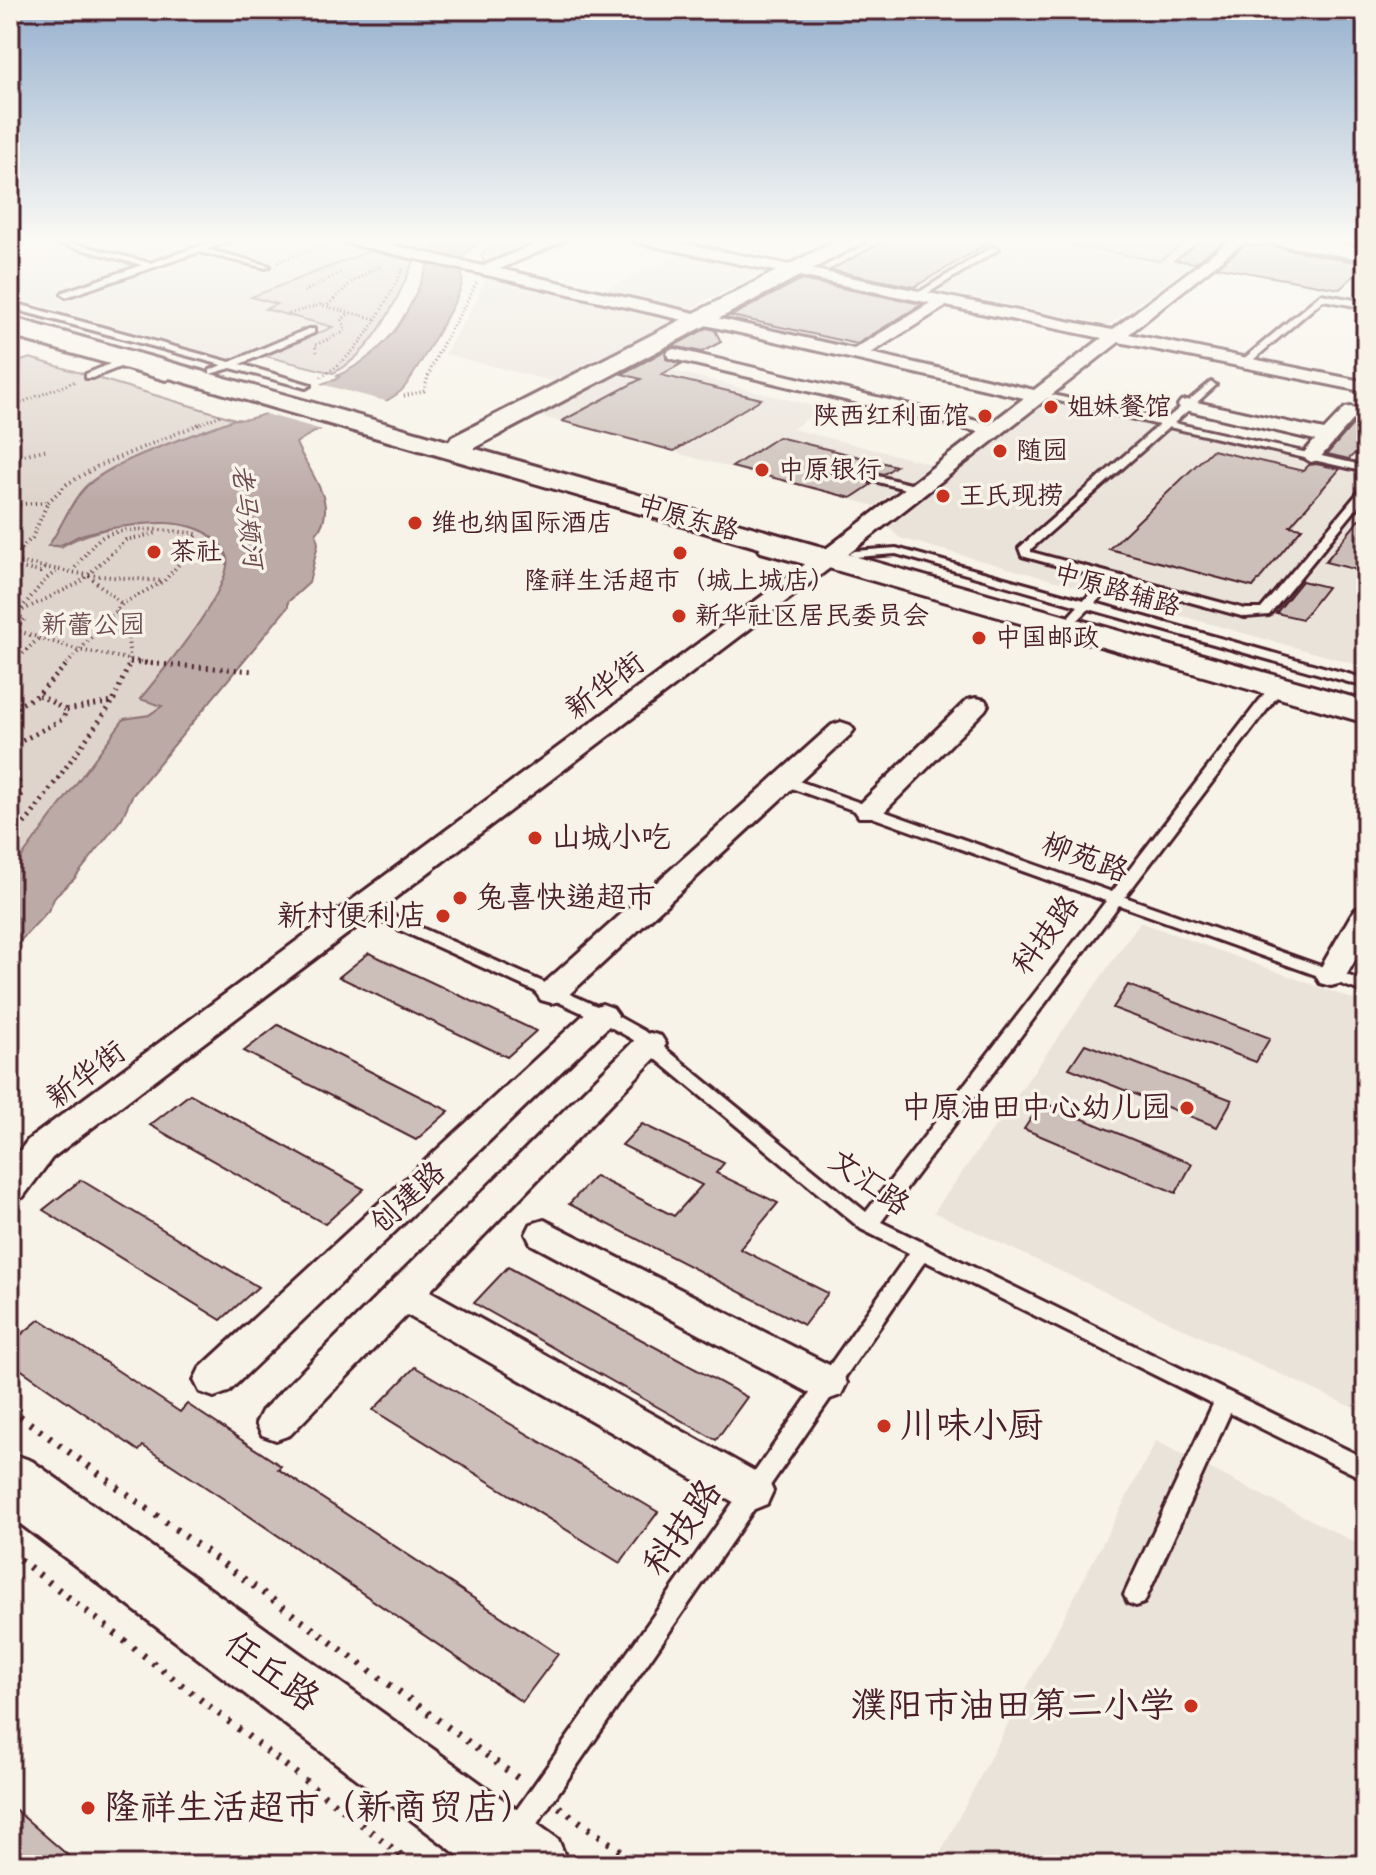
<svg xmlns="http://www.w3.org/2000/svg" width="1376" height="1875" font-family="'Architects Daughter','LXGW WenKai TC',sans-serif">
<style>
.built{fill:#eae3da}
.green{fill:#ded4cc;stroke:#947a7c;stroke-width:2}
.water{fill:#bcaaa7;stroke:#8e7275;stroke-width:2}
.pier{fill:#f7f3e8}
.building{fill:#ccbfb9;stroke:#4a1f2b;stroke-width:2}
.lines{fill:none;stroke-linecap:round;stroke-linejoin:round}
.lane-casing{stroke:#4a1f2b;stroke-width:6}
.street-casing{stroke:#4a1f2b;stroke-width:6}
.secondary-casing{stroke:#4a1f2b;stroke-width:6}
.primary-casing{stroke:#4a1f2b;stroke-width:6}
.path-far3{stroke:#4a1f2b;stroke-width:3;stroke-dasharray:1 3;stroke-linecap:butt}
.path-far2{stroke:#4a1f2b;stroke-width:4;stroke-dasharray:1 4;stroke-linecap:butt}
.path-far1{stroke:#4a1f2b;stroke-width:5;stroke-dasharray:2 5;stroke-linecap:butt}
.path{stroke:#4a1f2b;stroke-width:7;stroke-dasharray:3 9;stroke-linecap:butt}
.lane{fill:#f7f3e8;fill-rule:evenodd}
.street{fill:#f7f3e8;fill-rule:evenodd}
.secondary{fill:#f7f3e8;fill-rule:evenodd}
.primary{fill:#f7f3e8;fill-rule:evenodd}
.poi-dot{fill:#c8321e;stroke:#f7f3e8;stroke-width:3}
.labels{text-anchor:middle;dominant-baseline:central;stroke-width:7;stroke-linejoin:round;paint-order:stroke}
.far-poi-label{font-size:26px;fill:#4a1f2b;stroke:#f7f3e8;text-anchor:start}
.far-water-label{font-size:26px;font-style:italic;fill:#6c4950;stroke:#f7f3e8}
.far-street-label{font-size:26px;fill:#4a1f2b;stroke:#f7f3e8}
.far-park-label{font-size:26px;fill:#6f4c53;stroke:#f7f3e8}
.street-label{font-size:30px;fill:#4a1f2b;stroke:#f7f3e8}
.poi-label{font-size:30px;fill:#4a1f2b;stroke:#f7f3e8;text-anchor:start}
.near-poi-label{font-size:36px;fill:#4a1f2b;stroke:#f7f3e8;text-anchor:start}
.near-street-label{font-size:36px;fill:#4a1f2b;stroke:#f7f3e8}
</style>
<rect width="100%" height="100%" fill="#f7f3e8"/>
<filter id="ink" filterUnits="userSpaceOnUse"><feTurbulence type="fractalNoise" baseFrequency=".0125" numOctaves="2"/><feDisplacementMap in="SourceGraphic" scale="16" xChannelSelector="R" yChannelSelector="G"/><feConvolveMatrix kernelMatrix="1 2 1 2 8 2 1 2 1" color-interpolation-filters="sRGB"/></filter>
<g filter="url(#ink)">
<g class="built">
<polygon points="55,238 313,238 370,251 253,296 279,304 266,310 334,327 247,363 10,297 10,252"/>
<polygon points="883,238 1227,238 1108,325 827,268"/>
<polygon points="688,252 770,269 690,309 605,289"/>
<polygon points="487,275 678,320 559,383 445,354 476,301"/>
<polygon points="638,362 821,408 793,429 931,464 875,506 538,416"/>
<polygon points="1048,402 1366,475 1366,667 900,538 887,526"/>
<polygon points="1140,922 1366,1004 1366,1414 934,1212"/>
<polygon points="1156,1441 1366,1548 1366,1865 934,1865"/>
</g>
<g class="green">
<polygon points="497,238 547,238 485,264 481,256"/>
<polygon points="1031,238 1191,238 1159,261"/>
<path d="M370,251L414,261C396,302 374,353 333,373L265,356L333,327L265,309L277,304L251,297Z"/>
<path d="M30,358L235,419C195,435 112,459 84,488C68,505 63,527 49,545L61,547C95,525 188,507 218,543C225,552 229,559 227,571C220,607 165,669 141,698L163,706L149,715L10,873V365Z"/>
</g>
<path class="water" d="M444,238H483C477,244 465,252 462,260C459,268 464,277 462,284C459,298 411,382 401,391C371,415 327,421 296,443C308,472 341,504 316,534L318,544L309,583L288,602V607L132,796L122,818L74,879L56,895L48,911L10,952V873L124,719L149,715L162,706L140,699C161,673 235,587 227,555C224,547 214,538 207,533C186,521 159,522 135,525C118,527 98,529 81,535C68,540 64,547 48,546C62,527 68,506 84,489C110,460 196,435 235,419C266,424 303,386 335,380L339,377L337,376C399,347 412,304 436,245Z"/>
<polygon class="pier" points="317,383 389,402 326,431 255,411 259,411"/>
<g class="building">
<polygon points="890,238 997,238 914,287 830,270"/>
<polygon points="1205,238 1224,241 1195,263 1175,260"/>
<polygon points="1245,245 1271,246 1366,264 1340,289 1217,267"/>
<polygon points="800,280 801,280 922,304 857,344 731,316"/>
<polygon points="707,328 715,330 721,342 702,352 673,346"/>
<polygon points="666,350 666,359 681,364 661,375 761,399 674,451 562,421 641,379 622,374"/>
<polygon points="1366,405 1366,457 1354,454 1349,459 1327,454 1362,414"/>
<polygon points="778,437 896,466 884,474 835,462 827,465 829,473 872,484 851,498 732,467"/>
<polygon points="1212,450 1303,471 1309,465 1316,464 1340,469 1290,526 1302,528 1253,587 1109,549"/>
<polygon points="1366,511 1366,572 1325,562"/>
<polygon points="1302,581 1327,587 1302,619 1276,613"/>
<polygon points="369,953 536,1031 507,1057 339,977"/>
<polygon points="1128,985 1270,1038 1256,1062 1113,1008"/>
<polygon points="278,1025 449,1111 416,1140 244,1051"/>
<polygon points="1085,1044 1232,1100 1217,1127 1069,1068"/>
<polygon points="190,1094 364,1189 325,1224 150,1125"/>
<polygon points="1042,1102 1192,1164 1176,1193 1024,1129"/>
<polygon points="642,1124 724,1163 716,1173 778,1203 740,1249 828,1293 804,1325 569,1204 595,1176 674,1216 702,1185 622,1145"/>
<polygon points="81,1180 258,1287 221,1320 43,1210"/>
<polygon points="508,1267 747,1397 716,1440 474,1303"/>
<polygon points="40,1319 180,1412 187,1404 281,1466 278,1469 558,1654 522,1702 239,1509 143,1446 139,1451 10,1362 10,1344"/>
<polygon points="415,1367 658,1512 620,1563 373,1410"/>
<polygon points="10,1805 79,1865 10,1865"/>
</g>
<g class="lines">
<g class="lane-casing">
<g id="lane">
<polygon points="38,238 52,238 150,263 223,238 235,238 207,249 270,266 266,268 199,252 66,297 62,294 63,292 142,265"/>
<polygon points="992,247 999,249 920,298 913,296"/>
<polygon points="1321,294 1366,302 1366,308 1323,300 1247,365 1241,365 1241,361"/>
<polygon points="10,302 230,362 308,329 314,329 314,333 240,364 311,385 306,388 231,368 210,374 210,370 222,365 10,308"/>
<polygon points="10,330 124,361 171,377 166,380 120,367 92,378 86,378 86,374 110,364 10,336"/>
<polygon points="1211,382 1216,385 1214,387 1174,423 1366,466 1366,472 1169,427 1031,549 1031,552 1245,609 1261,609 1362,488 1366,487 1366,497 1269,615 1245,617 1117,582 1095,603 1366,679 1366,687 1089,609 1079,619 1071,619 1069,616 1078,606 896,554 855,557 849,554 855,551 896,548 1084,600 1106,579 1022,556 1019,548 1159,425 1034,395 1039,392 1165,420"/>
<polygon points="834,465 922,487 923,489 918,492 830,470 829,468"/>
<polygon points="765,547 823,563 825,565 819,568 761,552 759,550"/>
<polygon points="1277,683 1282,684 1282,690 1125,897 1366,982 1366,993 1119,905 881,1222 1366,1459 1366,1480 1230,1413 1144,1603 1136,1606 1128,1603 1124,1595 1213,1404 925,1261 523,1844 514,1848 505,1844 501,1835 505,1826 909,1253 861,1229 632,1039 596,1019 358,911 356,908 358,905 370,905 608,1011 644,1031 866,1212 1106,901 780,784 778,781 780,778 790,778 1112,892 1272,684"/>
</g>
</g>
<g class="street-casing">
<g id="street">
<polygon points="16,238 38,238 10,249 10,240"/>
<path d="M335,238H362L483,266L550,238H570L500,269L854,349L930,303L634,242L627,238H656L1112,330L1233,238H1249L1129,334L1366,382V392L1119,342L847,555L52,1158L23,1197L10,1201V1163L28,1140L831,545L979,432L669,358L667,354L669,350L675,349L990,424L1024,398L342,242ZM946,306L1102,338L1034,390L871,353Z"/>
<polygon points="1187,400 1324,430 1345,408 1351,407 1360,412 1318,460 1311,462 1301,456 1315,440 1181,409 1178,405 1181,401"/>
<polygon points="976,698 985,700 988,705 985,710 879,817 859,817 855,811 859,805 967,700"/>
<polygon points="841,722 850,725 854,730 850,735 563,1000 552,1003 541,1000 536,993 541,986 832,725"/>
<polygon points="1366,906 1366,941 1342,983 1331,986 1320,983 1316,976 1351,915 1356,909"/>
<polygon points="602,1004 613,1008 618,1015 613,1022 228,1392 214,1397 200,1392 194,1380 200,1368 591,1008"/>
<polygon points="650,1033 661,1036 666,1044 661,1052 430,1291 767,1478 773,1491 767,1504 752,1510 737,1504 407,1315 290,1435 276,1440 262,1435 256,1423 262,1411 639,1036"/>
<polygon points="544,1220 841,1371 847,1383 841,1395 827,1400 813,1395 531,1244 526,1234 531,1224"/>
</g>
</g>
<g class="secondary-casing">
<g id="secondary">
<polygon points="841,238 867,238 864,242 472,449 462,451 452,449 448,443 452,437"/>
<polygon points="1264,238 1312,238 1366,248 1366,260 1274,244"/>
<polygon points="10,1453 32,1461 558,1839 569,1865 471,1865 10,1516"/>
</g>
</g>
<g class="primary-casing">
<polygon id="primary" points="10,317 1366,701 1366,723 10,332"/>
</g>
<g class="path-far3">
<polyline points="278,262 329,243"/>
<polyline points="304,292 341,272"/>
<polyline points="328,305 353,281 382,265"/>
<polyline points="289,314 320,305 376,319"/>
<polyline points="317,352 315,345 346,331 342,320 348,314"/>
<path d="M321,377C363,352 381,311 403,269"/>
<path d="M404,396L424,391C433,352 460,318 477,282"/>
<polyline points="10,407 76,381"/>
<polyline points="197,425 221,415"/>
</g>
<g class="path-far2">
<polyline points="10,458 48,449"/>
<polyline points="10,505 48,502"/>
<polyline points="10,559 32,538 48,502 67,484 98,466 202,423"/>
<polyline points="10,561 88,575 163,581"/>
<polyline points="10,566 40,572 46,568"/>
<polyline points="89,576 122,604"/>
<polyline points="23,610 79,583 126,540 157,533"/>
<polyline points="117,611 128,637 130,664"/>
<polyline points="15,630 79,650 155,664"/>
<polyline points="10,635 25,619 16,615 45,580 58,570"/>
<polyline points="12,664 39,638"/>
<path d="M67,664L122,604L164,581L187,555L190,544L198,534C173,531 118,523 98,540C88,549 81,561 73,570"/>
</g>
<g class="path-far1">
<polyline points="130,662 255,671"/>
<polyline points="10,666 15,662"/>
<polyline points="39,695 66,710"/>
<polyline points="10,710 38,695 69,662"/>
<polyline points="10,747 63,719 66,710 113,702 130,662"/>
<polyline points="10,770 18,780 22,794 10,820"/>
<polyline points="10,839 31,816 112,703"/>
</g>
<g class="path">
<polyline points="10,1409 522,1781"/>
<polyline points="10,1552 414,1865"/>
<polyline points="559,1807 640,1865"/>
</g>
<use href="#lane" class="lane"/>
<use href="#street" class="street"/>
<use href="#secondary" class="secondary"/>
<use href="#primary" class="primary"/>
</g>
</g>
<linearGradient id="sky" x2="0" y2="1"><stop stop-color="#96b0ce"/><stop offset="0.48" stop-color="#fbfaf5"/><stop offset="1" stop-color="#fbfaf5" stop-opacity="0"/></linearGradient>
<rect width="1376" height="501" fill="url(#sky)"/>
<g class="poi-dot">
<circle cx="1051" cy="407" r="8"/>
<circle cx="985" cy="416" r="8"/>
<circle cx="1000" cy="451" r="8"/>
<circle cx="762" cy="470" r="8"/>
<circle cx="943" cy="496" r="8"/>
<circle cx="415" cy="523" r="8"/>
<circle cx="154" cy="552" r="8"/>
<circle cx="680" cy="553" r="8"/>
<circle cx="679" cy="616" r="8"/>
<circle cx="979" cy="638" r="8"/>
<circle cx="535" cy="838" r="8"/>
<circle cx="460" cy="898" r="8"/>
<circle cx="443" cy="916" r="8"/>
<circle cx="1187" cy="1108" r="8"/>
<circle cx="884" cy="1426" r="8"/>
<circle cx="1191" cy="1706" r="8"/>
<circle cx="88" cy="1808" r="8"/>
</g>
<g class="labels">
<g class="far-poi-label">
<text x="1067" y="407">姐妹餐馆</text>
<text x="969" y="416" text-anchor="end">陕西红利面馆</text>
<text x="1016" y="451">随园</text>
<text x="778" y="470">中原银行</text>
<text x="959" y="496">王氏现捞</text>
<text x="431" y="523">维也纳国际酒店</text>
<text x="170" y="552">茶社</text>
<text x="680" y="581" text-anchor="middle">隆祥生活超市（城上城店）</text>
<text x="695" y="616">新华社区居民委员会</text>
<text x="995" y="638">中国邮政</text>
</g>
<g class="far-water-label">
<text transform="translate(247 516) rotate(83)">老马颊河</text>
</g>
<g class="far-street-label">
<text transform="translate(688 518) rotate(16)">中原东路</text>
<text transform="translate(1117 590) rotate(16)">中原路辅路</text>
</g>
<g class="far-park-label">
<text x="93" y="625">新蕾公园</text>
</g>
<g class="street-label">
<text transform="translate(605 686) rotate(-37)">新华街</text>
<text transform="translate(1085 858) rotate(20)">柳苑路</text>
<text transform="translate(1046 935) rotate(-53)">科技路</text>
<text transform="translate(86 1075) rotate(-37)">新华街</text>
<text transform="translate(869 1183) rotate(35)">文汇路</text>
<text transform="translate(408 1198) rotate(-43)">创建路</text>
</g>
<g class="poi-label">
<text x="551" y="838">山城小吃</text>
<text x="476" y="898">兔喜快递超市</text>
<text x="427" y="916" text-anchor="end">新村便利店</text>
<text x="1171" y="1108" text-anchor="end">中原油田中心幼儿园</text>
</g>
<g class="near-poi-label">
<text x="900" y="1426">川味小厨</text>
<text x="1175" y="1706" text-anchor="end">濮阳市油田第二小学</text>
<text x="104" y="1808">隆祥生活超市（新商贸店）</text>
</g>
<g class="near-street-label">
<text transform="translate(683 1528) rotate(-55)">科技路</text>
<text transform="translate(271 1672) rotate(36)">任丘路</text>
</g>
</g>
<rect width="1376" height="1875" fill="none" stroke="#f7f3e8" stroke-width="40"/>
<rect x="20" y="20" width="1336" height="1835" fill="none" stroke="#4a1f2b" stroke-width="3" filter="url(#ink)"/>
</svg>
